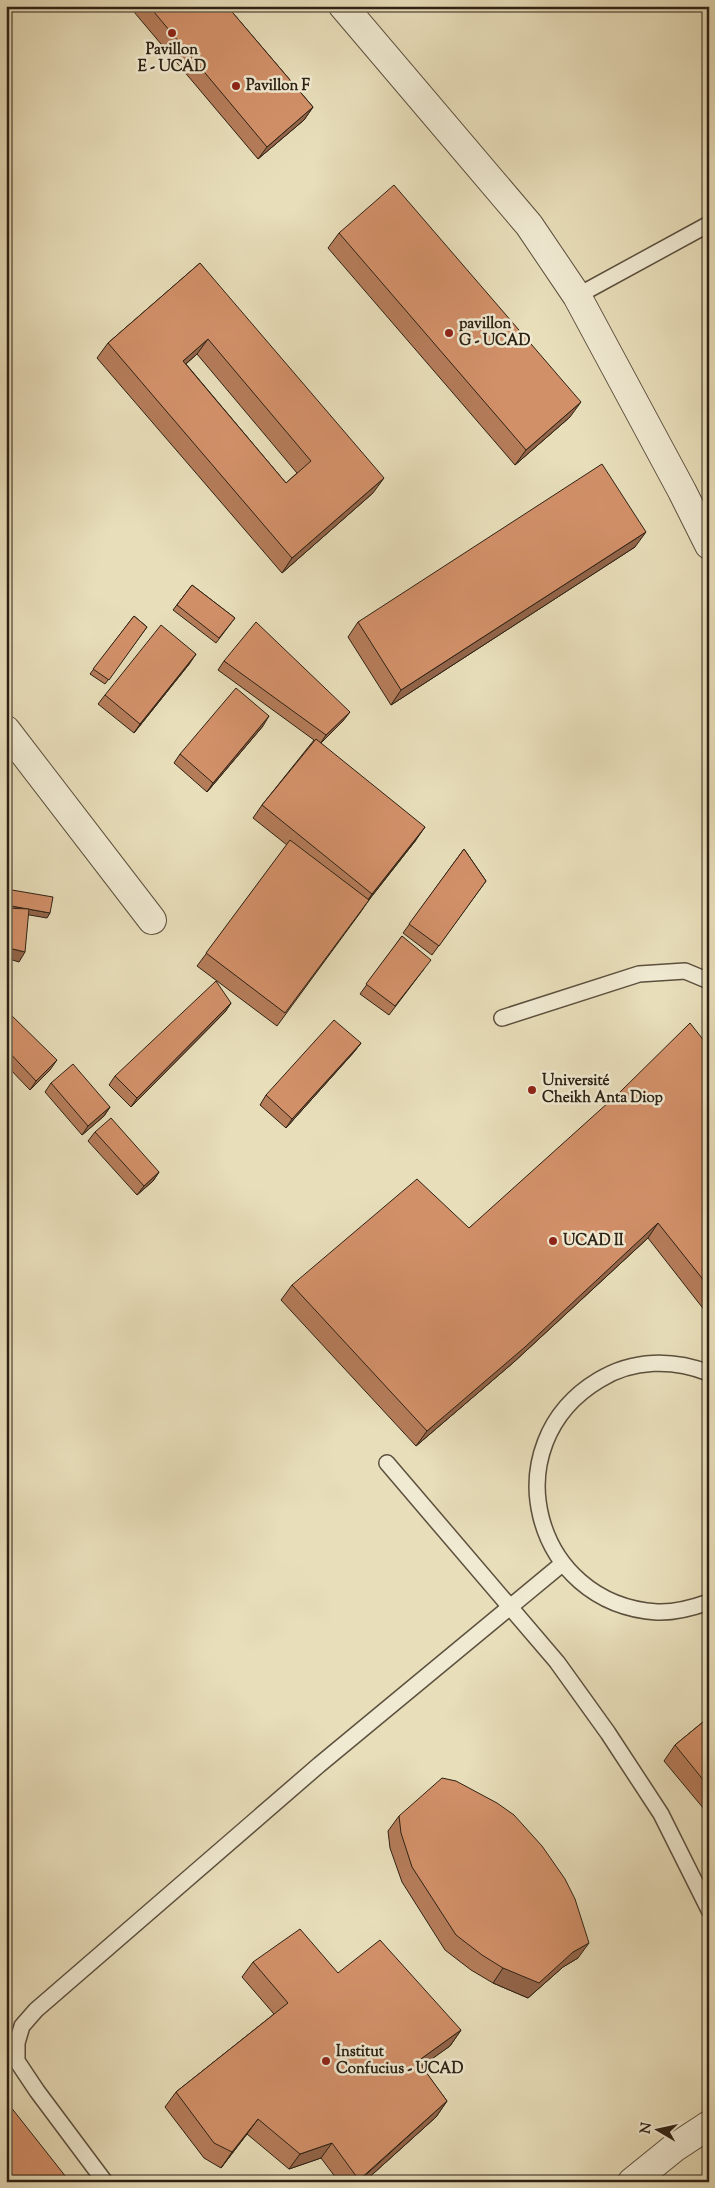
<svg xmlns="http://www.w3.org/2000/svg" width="715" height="2188" font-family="'Sorts Mill Goudy',serif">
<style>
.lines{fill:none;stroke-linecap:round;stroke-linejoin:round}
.service-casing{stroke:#5c503e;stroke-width:18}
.minor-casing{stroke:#5c503e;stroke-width:30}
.service{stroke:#f0ead2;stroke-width:15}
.minor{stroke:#f0ead2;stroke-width:28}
.wall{fill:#b57c5a;stroke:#2d2114;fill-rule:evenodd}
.shaded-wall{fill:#93654a;stroke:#2d2114}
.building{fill:#d29069;stroke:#2d2114;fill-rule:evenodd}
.poi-dot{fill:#8f2418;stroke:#f0ead2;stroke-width:2}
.labels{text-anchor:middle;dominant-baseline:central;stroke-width:5;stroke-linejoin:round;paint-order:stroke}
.poi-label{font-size:15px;font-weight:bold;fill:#2d2114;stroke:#f0ead2;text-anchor:start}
</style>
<rect width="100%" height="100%" fill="#e8deba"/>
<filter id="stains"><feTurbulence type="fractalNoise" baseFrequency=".004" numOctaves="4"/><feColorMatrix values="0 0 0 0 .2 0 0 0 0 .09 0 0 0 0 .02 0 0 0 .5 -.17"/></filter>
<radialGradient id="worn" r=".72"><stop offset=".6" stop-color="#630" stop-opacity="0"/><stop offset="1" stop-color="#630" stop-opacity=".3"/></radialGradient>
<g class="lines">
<g class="service-casing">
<g id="service">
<polyline points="577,296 709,224"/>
<polyline points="502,1018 639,974 685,971 709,981"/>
<path d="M709,1373C673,1359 633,1359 599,1380C492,1444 532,1604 657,1612C675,1613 692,1608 709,1602"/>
<polyline points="387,1463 557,1662 608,1733 661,1814 709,1910"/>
<polyline points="105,2182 37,2091 17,2061 17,2043 22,2026 36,2010 319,1765 562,1564"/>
</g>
</g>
<g class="minor-casing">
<g id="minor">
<polyline points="343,6 529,225 577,296 682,491 709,545"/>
<polyline points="6,730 152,920"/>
<polyline points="632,2182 674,2148 709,2125"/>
</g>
</g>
<use href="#service" class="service"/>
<use href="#minor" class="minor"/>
</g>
<g class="wall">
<polygon points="129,6 227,6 313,107 304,120 258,159"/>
<polygon points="339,233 570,417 515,465 328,248"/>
<path d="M200,263L373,493L282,573L97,358L108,343ZM197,354L297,473L286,483L186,364Z"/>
<polygon points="635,547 391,705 348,637 358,622"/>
<polygon points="192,585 235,618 216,643 173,610"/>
<polygon points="134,616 147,627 105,684 90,674"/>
<polygon points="224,661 343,721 321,743 416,840 369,900 360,913 277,1026 197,966 287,845 253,818 262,805 314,740 218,670"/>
<polygon points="190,663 134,733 98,704 105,695"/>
<polygon points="263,726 207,792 174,763 180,754"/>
<polygon points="464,849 486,881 432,955 403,933"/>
<polygon points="402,936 424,969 389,1015 360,994"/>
<polygon points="231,1003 225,1012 131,1107 109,1085 115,1076"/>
<polygon points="6,1010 50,1070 30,1090 6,1065"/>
<polygon points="361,1043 354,1052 286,1128 260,1105 266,1095"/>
<polygon points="709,1047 709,1316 648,1238 514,1362 416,1446 281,1300 292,1285 469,1228"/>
<polygon points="51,1083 110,1107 104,1116 82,1135 45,1092"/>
<polygon points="95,1132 159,1172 153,1181 137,1195 88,1141"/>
<polygon points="709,1717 709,1815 664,1761 675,1745"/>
<polygon points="399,1816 578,1958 563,1967 528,1998 493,1983 471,1970 445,1950 402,1882 390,1848 388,1831"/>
<polygon points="253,1962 338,1973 461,2030 450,2046 421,2066 447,2101 436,2117 364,2182 339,2182 321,2158 289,2169 247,2134 221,2168 204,2158 165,2107 176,2092 274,2014 242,1977"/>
</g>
<g class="shaded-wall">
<polygon points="313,107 304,120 258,159 267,147"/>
<polygon points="208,339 197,354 172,376 183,361"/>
<polygon points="581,402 570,417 515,465 526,450"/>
<polygon points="384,478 373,493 282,573 292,558"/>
<polygon points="646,532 635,547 391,705 401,690"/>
<polygon points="196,654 190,663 134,733 140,724"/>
<polygon points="350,712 343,721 320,744 326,735"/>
<polygon points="269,716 263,726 207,792 213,783"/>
<polygon points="425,827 416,840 363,907 372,894"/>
<polygon points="6,905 50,913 47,918 6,911"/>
<polygon points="9,948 25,952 19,962 6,958"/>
<polygon points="231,1003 225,1012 131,1107 137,1098"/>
<polygon points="361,1043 354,1052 286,1128 292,1119"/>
<polygon points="57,1060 50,1070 30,1090 36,1081"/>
<polygon points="110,1107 104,1116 82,1135 88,1126"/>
<polygon points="159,1172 153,1181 137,1195 144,1186"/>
<polygon points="658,1223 648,1238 514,1362 416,1446 427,1431"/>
<polygon points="589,1943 578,1958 563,1967 528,1998 493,1983 503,1968 573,1952"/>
<polygon points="461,2030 450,2046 407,2077 418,2061"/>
<polygon points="447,2101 436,2117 364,2182 358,2182"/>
<polygon points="258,2119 247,2134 221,2168 232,2152"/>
<polygon points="332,2143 321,2158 289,2169 300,2154"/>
</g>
<g class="building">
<polygon points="149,6 227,6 313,107 267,147"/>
<polygon points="394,185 581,402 526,450 339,233"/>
<path d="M200,263L384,478L292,558L108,343ZM208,339L311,461L286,483L183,361Z"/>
<polygon points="602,464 646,532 401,690 358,622"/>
<polygon points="192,585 235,618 219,638 177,605"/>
<polygon points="134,616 147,627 109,680 93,669"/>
<polygon points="256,622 350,712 326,735 224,661"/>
<polygon points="161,625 196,654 140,724 105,695"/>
<polygon points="236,688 269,716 213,783 180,754"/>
<polygon points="316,739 425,827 372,894 262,805"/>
<polygon points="290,840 369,900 285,1013 206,953"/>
<polygon points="464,849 486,881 439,946 409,924"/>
<polygon points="6,889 53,897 50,913 6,905"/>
<polygon points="6,908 29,909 25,952 9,948 6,963"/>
<polygon points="402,936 431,960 395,1006 366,984"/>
<polygon points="216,981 231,1003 137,1098 115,1076"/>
<polygon points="6,1010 57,1060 36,1081 6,1049"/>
<polygon points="334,1020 361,1043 292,1119 266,1095"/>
<polygon points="690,1023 709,1047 709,1287 658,1223 525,1347 427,1431 292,1285 417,1179 469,1228 620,1092"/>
<polygon points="73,1064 110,1107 88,1126 51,1083"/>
<polygon points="111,1118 159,1172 144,1186 95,1132"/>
<polygon points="709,1717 709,1787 675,1745"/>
<polygon points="442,1778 456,1781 497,1803 514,1815 542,1846 565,1879 575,1899 589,1943 573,1952 539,1983 503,1968 482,1955 456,1935 412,1867 401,1833 399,1816"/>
<polygon points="300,1929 338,1973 380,1940 461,2030 418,2061 447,2101 359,2180 332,2143 300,2154 258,2119 232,2152 214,2143 176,2092 288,2003 253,1962"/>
<polygon points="6,2101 70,2182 6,2182"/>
</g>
<g class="poi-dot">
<circle cx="172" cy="33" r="5"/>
<circle cx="236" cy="86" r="5"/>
<circle cx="449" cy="333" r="5"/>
<circle cx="532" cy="1090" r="5"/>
<circle cx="553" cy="1241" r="5"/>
<circle cx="326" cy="2061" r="5"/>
</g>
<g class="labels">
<g class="poi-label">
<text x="172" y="50" text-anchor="middle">Pavillon<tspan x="172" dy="17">E - UCAD</tspan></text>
<text x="246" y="86">Pavillon F</text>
<text x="459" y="324">pavillon<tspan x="459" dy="17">G - UCAD</tspan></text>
<text x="542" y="1081">Université<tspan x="542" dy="17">Cheikh Anta Diop</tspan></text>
<text x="563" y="1241">UCAD II</text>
<text x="336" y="2052">Institut<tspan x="336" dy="17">Confucius - UCAD</tspan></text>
</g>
</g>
<rect width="715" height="2188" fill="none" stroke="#e8deba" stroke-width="25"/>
<rect x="8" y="8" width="700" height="2173" fill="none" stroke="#2d2114" stroke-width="2.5"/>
<rect x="12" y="12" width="690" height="2163" fill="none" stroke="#2d2114"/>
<g transform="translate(658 2130) rotate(279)" stroke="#f0ead2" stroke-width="4" paint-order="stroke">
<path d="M0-4L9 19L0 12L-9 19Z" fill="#2d2114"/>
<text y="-8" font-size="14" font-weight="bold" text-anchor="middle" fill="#2d2114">N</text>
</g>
<rect width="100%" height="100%" filter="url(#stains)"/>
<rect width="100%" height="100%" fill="url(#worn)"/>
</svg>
